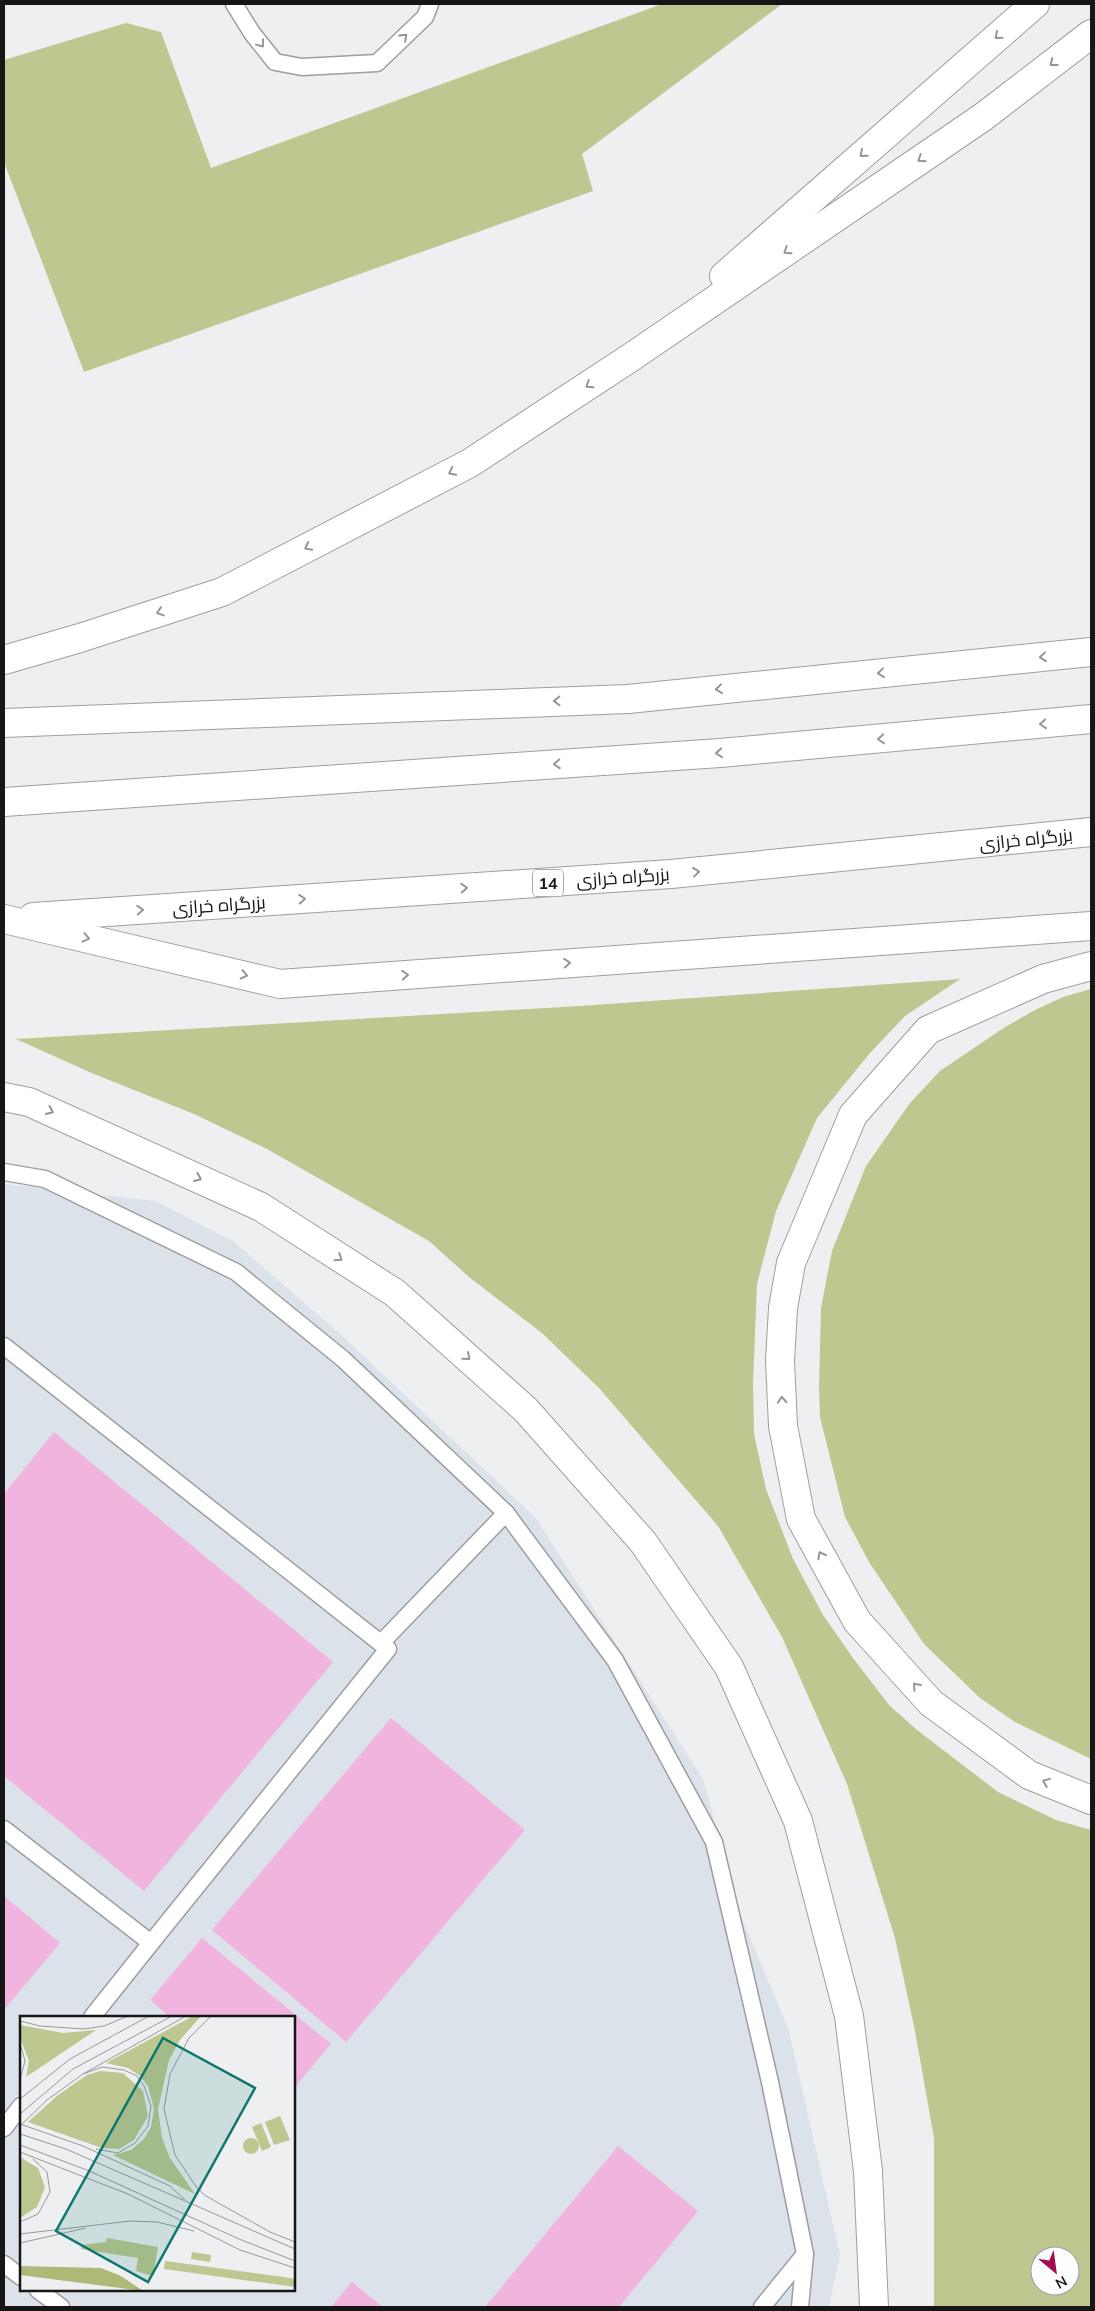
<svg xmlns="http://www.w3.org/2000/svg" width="1095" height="2311" font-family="Mulish,Cairo,sans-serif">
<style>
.built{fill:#dce2ea;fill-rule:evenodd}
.green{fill:#bdc78f;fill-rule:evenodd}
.building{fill:#f1b4de}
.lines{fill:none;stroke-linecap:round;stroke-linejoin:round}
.lane-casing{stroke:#9d9ea0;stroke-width:19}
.highway-casing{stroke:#9d9ea0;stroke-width:30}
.lane{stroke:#fff;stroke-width:16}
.highway{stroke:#fff;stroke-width:28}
.oneway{stroke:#969697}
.labels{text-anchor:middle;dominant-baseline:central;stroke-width:4.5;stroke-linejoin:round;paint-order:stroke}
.shield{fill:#fbfdfe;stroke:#5b5b5c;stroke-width:1}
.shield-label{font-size:16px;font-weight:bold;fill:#161617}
.street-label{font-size:18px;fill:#161617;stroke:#fbfdfe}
.inset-road{fill:none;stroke:#98989a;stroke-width:1}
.view{fill:#0f766e;fill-opacity:0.15;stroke:#0f766e;stroke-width:2.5}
.inset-edge{fill:none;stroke:#161617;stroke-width:2.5}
</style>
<rect width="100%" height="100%" fill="#eeeff1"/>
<path class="built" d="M4,1184L155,1201L233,1241L338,1332L535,1517L703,1779L741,1916L788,2028L840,2255L829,2307H4ZM21,2017H294V2290H21Z"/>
<g class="green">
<polygon points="662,4 782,4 582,154 593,191 84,372 4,162 4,60 126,23 161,32 211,168"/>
<path d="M960,979L905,1016L870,1053L817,1118L776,1211L757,1284L753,1384L754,1434L766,1489L793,1559L823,1615L853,1658L889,1705L917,1730L998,1792L1056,1820L1091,1830V2307H934V2138L915,2031L895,1938L847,1784L782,1637L718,1526L599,1388L542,1333L469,1277L429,1241L267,1149L194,1114L94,1074L16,1039L580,1006ZM1040,2256H1070V2286H1040Z"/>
<polygon points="1091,989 1091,1759 1015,1722 980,1698 924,1644 869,1562 845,1517 820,1417 819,1388 821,1308 832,1251 866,1166 910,1103 940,1071 1005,1027 1035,1010 1063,997"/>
</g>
<g class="building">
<polygon points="54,1432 333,1662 144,1891 4,1776 4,1494"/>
<polygon points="391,1718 525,1830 346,2042 212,1930"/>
<polygon points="4,1896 60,1943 4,2010"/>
<polygon points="202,1938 331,2044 294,2088 294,2017 170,2017 150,2000"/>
<polygon points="618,2146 698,2211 619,2307 485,2307"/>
<polygon points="352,2282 383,2307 331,2307"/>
</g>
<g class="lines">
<g class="lane-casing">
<g id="lane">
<polyline points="234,4 252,33 275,62 302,67 377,63 425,17 430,4"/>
<polyline points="4,1172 45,1179 236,1272 343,1359 506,1513"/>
<polyline points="4,1346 388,1649 151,1943 4,1829"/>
<polyline points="381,1643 506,1513 615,1660 714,1842 770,2082 805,2254 762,2307"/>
<polyline points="92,2017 151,1943"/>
<polyline points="4,2128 21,2106"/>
<polyline points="4,2264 21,2277"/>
<polyline points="38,2290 61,2307"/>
<polyline points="800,2307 805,2254"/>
</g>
</g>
<g class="highway-casing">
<g id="highway">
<polyline points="724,276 1035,4"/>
<polyline points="4,660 80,638 222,592 470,463 630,358 983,117 1091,34"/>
<polyline points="4,723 628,699 1091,652"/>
<polyline points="4,802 720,753 1091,719"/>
<polyline points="33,917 671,874 1091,832"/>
<polyline points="4,919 280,984 1091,926"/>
<polyline points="1091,966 1043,979 928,1030 853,1115 791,1263 783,1308 780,1361 783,1426 801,1519 857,1621 931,1703 1029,1775 1091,1800"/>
<polyline points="4,1097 29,1102 261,1207 395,1293 526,1410 643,1542 729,1667 798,1821 849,2016 868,2171 874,2307"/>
</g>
</g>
<use href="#lane" class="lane"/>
<use href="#highway" class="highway"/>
</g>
<defs><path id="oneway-chevron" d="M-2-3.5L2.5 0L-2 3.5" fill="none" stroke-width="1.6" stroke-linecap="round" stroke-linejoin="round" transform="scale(1.25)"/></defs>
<g class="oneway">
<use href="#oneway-chevron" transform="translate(998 36) rotate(139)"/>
<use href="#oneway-chevron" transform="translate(404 37) rotate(-43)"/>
<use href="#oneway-chevron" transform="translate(261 44) rotate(53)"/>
<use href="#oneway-chevron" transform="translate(1053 63) rotate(142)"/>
<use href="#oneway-chevron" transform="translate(863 154) rotate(139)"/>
<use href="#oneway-chevron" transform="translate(921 159) rotate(146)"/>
<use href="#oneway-chevron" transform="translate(787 251) rotate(146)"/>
<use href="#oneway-chevron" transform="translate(589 385) rotate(147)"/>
<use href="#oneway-chevron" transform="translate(452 472) rotate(153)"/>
<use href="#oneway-chevron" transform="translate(308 547) rotate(153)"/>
<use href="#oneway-chevron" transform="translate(160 612) rotate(162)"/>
<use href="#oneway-chevron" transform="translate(1043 657) rotate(174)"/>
<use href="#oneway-chevron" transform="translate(881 673) rotate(174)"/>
<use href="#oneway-chevron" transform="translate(719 689) rotate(174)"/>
<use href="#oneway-chevron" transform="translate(557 701) rotate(178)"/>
<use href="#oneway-chevron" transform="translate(1043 724) rotate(175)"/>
<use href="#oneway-chevron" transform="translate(881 739) rotate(175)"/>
<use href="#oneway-chevron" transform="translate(719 753) rotate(175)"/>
<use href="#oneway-chevron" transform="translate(557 764) rotate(176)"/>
<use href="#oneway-chevron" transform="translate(696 872) rotate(-6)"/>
<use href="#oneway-chevron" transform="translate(464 888) rotate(-4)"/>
<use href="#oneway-chevron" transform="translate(302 899) rotate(-4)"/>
<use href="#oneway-chevron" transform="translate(140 910) rotate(-4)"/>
<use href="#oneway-chevron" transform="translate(86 938) rotate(13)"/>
<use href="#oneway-chevron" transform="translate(567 963) rotate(-4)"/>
<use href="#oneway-chevron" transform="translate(244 975) rotate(13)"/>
<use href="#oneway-chevron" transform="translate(405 975) rotate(-4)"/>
<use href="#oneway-chevron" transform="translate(50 1111) rotate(24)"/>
<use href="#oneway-chevron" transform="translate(198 1178) rotate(24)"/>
<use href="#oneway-chevron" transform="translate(339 1258) rotate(33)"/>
<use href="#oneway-chevron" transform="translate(467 1357) rotate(41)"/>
<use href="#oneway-chevron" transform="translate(782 1400) rotate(-93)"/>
<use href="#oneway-chevron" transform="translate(821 1555) rotate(-119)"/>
<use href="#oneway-chevron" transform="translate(916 1686) rotate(-132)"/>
<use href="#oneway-chevron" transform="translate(1046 1782) rotate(-158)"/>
</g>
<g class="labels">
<rect class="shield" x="533" y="869.5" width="30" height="27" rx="4"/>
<g class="shield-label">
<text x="548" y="883">14</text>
</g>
<g class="street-label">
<text transform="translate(1026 839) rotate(-6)">بزرگراه خرازی</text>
<text transform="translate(623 877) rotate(-4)">بزرگراه خرازی</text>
<text transform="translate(219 905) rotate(-4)">بزرگراه خرازی</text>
</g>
</g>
<g transform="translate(20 2016)">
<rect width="275" height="275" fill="#eeeff1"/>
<path d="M173,0H181L160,24L149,44L138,93L142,122L150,142L175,178L93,139L111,134L124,123L131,111L134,93L128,70L120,60L108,52L86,47ZM0,9L43,17L76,14L6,61L9,45L0,22ZM80,55L103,57L123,75L128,100L114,124L99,133L82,132L8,106L38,79L67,59ZM260,100L270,124L254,129L245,106ZM241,107L251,131L242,135L232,111ZM223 130a8 8 0 1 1 16 0a8 8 0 1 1-16 0ZM0,141L18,152L25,171L17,191L0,202ZM87,222L138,231L133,260L116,255L118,242L61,233V229L86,226ZM172,236L191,239L190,246L171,243ZM145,245L264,261L275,263V271L144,253Z" fill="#bdc78f"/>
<path d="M0,250L81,252L101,260L123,275L0,259Z" fill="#aeb977"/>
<path class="inset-road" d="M191,0L169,22L150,58L144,93L155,139L177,172L186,180L250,216L275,226M0,5L20,10L64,13L84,10L108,0M0,27L5,45L0,64M63,58L82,51L104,54L117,60L124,70L131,90L128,110L115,127L98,137L76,133M0,83L50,43L129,0M0,98L53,53L152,0M0,108L63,130L150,170L165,184M0,110L27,84L63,58L166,0M0,118L46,133L275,233M0,129L67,154L219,223L275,245M0,136L108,178L220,234L275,252M0,206L18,198L30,176L27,156L13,143M0,218L110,205L137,206L174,215M0,227L66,212"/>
<path class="view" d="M143,22L235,72L128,266L36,215Z"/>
<rect width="275" height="275" class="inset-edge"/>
</g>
<rect width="1095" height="2311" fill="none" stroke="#161617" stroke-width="10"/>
<g transform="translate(1055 2271) rotate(151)"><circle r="24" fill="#fbfdfe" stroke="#9fa1a2"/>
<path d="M0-4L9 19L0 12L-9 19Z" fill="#a20c4d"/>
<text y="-8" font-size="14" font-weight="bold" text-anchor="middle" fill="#161617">N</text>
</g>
</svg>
